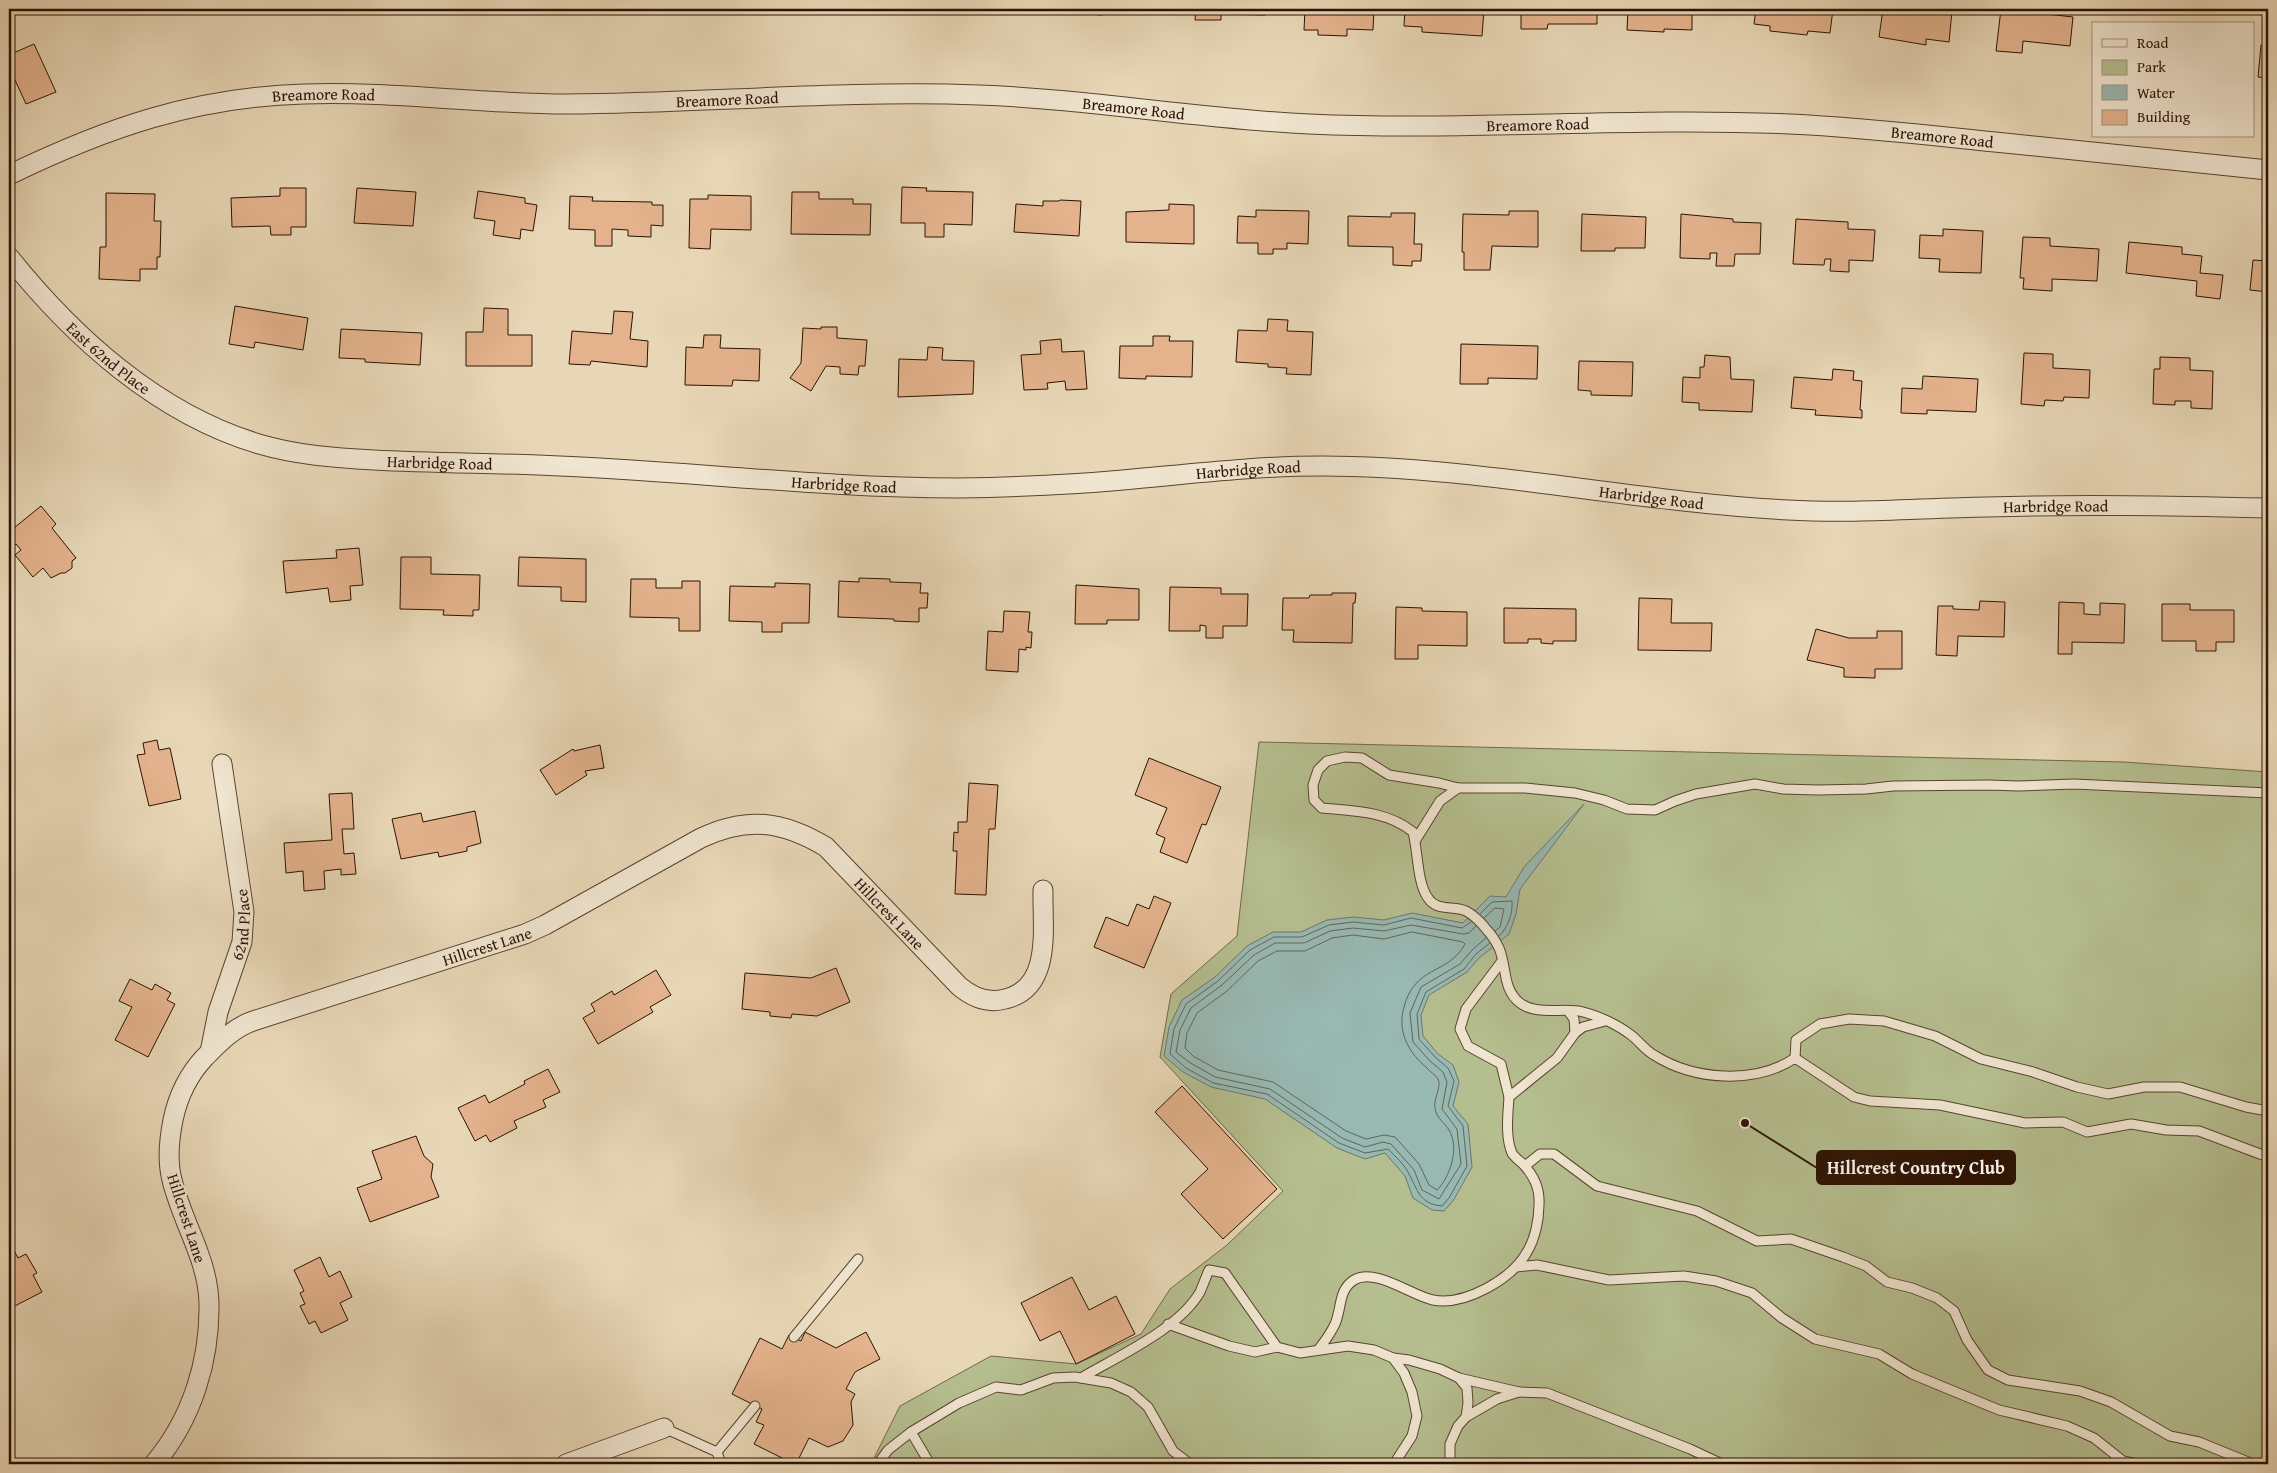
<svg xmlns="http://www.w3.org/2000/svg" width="2277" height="1473" font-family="'Gentium Book Plus',serif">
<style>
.green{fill:#b5be8f;stroke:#706848}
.water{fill:#98b8b2;stroke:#6c766c}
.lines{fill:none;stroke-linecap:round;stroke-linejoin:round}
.shore{stroke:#62655a;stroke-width:1}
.building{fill:#e4b38d;stroke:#2b1202}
.service-casing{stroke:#5a432f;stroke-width:11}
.minor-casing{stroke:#5a432f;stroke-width:21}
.service{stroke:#f0e5d0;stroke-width:9}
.minor{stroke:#f0e5d0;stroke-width:19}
.labels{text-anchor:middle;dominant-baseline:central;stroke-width:4.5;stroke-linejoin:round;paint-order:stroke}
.street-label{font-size:16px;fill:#2b1202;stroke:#f0e5d0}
.leader{fill:none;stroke:#2b1202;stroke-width:2}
.callout-dot{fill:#2b1202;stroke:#f0e5d0;stroke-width:2}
.callout{fill:#2b1202;stroke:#2b1202;stroke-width:2}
.callout-label{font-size:18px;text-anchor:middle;font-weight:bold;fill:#fff}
</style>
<rect width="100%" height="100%" fill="#e8d7b6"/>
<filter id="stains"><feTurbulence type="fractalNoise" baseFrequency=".004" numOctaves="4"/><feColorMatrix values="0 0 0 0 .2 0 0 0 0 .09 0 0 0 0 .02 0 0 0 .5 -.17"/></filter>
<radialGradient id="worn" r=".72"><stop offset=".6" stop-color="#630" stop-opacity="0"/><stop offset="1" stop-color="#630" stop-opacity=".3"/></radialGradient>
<polygon class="green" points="1259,742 2124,762 2268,772 2268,1464 871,1464 900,1406 991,1356 1076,1364 1141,1334 1170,1289 1227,1245 1283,1191 1160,1057 1171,994 1237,936"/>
<polygon class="water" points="1584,804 1520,889 1516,914 1509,934 1479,958 1467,972 1429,995 1421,1015 1423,1036 1438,1054 1453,1065 1459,1082 1453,1106 1468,1124 1472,1167 1453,1201 1444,1211 1432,1210 1413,1198 1405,1176 1385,1153 1365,1159 1337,1148 1265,1099 1211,1087 1183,1072 1164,1056 1169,1027 1182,1000 1215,977 1247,946 1273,932 1301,932 1327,920 1353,917 1384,920 1412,913 1463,923 1490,896 1506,897 1524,867"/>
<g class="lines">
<g class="shore">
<path d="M1480,914L1492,902L1512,901C1513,913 1508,928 1499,936"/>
<polyline points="1484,918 1495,908 1504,909 1500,927 1495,931"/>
<path d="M1471,922L1462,928L1411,918L1384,925L1353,922L1329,925L1302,937H1274L1250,950L1218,981L1186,1004L1174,1029L1170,1054L1186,1068L1213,1083L1267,1094L1339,1143L1365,1153L1388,1149C1395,1156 1405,1165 1409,1174C1418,1190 1419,1204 1442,1206L1449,1198L1467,1166L1463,1126L1448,1106L1454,1081L1448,1068L1435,1057L1419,1039L1417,1014L1426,992L1464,969L1476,954L1490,943"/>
<polyline points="1476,926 1469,933 1463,934 1411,925 1384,931 1353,928 1330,931 1304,943 1275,943 1254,955 1222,985 1191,1008 1180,1030 1176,1052 1189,1062 1215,1077 1270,1089 1342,1138 1365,1147 1383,1142 1391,1144 1414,1170 1422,1190 1439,1199 1461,1164 1457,1129 1442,1109 1447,1082 1443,1072 1430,1061 1413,1042 1410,1013 1421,987 1460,964 1472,950 1486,938"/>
<path d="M1412,932L1463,942L1465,944C1448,976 1413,964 1403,1011C1398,1034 1410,1054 1427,1068C1430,1072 1435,1074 1438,1079C1442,1087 1433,1099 1435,1108C1436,1118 1445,1123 1449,1130C1460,1148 1450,1177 1437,1190L1429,1185L1419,1164L1395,1137L1384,1135L1366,1139L1346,1131L1273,1082L1218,1070L1193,1056L1185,1048L1187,1033L1197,1013L1227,991L1258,961L1277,951H1305L1332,938L1353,935L1384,939Z"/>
</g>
</g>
<g class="building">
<polygon points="292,9 322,9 322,11 291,11"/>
<polygon points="406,9 433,9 433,11"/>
<polygon points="519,9 545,9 545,14 519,13"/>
<polygon points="651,9 701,9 701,13 651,11"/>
<polygon points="1074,9 1103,9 1102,15 1074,13"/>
<polygon points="1196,9 1265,9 1265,15 1221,14 1221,20 1195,20"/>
<polygon points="1305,9 1374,9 1373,30 1347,29 1347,36 1318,35 1318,30 1304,30"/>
<polygon points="1405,9 1484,9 1482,36 1422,32 1422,27 1404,26"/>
<polygon points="1521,9 1597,9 1597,24 1548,24 1547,29 1521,29"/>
<polygon points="1628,9 1692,9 1692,30 1664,29 1664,32 1627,30"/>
<polygon points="1756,9 1833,9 1830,33 1808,31 1807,35 1770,31 1770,26 1754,24"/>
<polygon points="1883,9 1952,11 1949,42 1926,39 1926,45 1879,37"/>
<polygon points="2001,9 2020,9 2020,11 2073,17 2070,46 2023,41 2022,53 1996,51"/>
<polygon points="34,44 56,92 26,104 9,67 9,55"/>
<polygon points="2261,45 2268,46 2268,78 2258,77"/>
<polygon points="902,187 927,188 926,191 973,192 972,225 944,224 944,237 925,237 925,223 901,223"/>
<polygon points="280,188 306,188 306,227 291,227 291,235 271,235 270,226 232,227 231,198 280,196"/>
<polygon points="357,188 416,192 413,226 354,223"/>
<polygon points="478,191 525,198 525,203 537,205 533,231 521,229 520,239 493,235 495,221 474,218"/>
<polygon points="792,192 819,192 819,199 853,199 853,204 871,204 870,235 791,234"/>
<polygon points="106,193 155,194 154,221 161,221 160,257 157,257 157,269 140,269 140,281 99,279 100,247 106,247"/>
<polygon points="708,195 751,196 751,230 711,229 710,249 689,248 690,199 708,199"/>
<polygon points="570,196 593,197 592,201 652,202 652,205 663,205 663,226 651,225 651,237 628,236 628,230 612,229 612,246 595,246 595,230 569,229"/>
<polygon points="1060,200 1081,201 1079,236 1014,232 1016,204 1043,206 1043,201 1059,201"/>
<polygon points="1169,204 1194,205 1194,244 1126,242 1126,212 1169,210"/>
<polygon points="1256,210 1309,211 1308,244 1287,243 1287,249 1273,249 1273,254 1258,254 1258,243 1237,243 1238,216 1256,217"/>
<polygon points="1509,211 1538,211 1538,247 1492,246 1490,270 1464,270 1464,252 1462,252 1463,214 1509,215"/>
<polygon points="1391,213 1415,213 1414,244 1422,244 1421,261 1412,261 1412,266 1393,265 1393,247 1348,246 1348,216 1391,217"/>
<polygon points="1582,214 1646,217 1645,248 1615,248 1615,251 1581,251"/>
<polygon points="1681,214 1733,219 1733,222 1761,223 1760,254 1735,254 1734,266 1716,266 1717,253 1710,253 1710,259 1680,258"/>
<polygon points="1796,219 1848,222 1848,229 1875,230 1873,261 1849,260 1849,272 1830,271 1831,259 1825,259 1824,265 1793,264"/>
<polygon points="1943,229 1983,231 1981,273 1939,272 1940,259 1919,258 1920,235 1943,236"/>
<polygon points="2023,237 2050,238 2050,246 2099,249 2097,281 2052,279 2052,291 2023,289 2024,278 2020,278"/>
<polygon points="2129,242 2182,247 2182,254 2202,256 2200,273 2223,275 2220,299 2196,296 2197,281 2126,273"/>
<polygon points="2253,260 2268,261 2268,292 2250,290"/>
<polygon points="235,306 308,318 303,350 255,342 254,348 229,344"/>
<polygon points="484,308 508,309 508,335 532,335 532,366 466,366 466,332 483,332"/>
<polygon points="614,311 633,312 630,339 648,341 647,367 591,361 590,365 569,364 572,331 612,334"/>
<polygon points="1268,319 1288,320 1287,331 1313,332 1311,375 1286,374 1287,368 1268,367 1268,364 1236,362 1238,330 1267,331"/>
<polygon points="821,327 837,327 837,338 867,340 865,366 859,366 858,375 840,374 840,367 826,366 811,391 790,378 801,363 803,328 821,329"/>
<polygon points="341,329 422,333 420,365 365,362 365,359 339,358"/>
<polygon points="704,335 721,335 720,348 760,349 759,381 733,380 732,386 685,385 686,347 703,348"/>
<polygon points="1153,336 1170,336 1169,341 1193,341 1192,377 1146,376 1146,379 1119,378 1120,346 1153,346"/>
<polygon points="1061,339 1062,352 1084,351 1087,389 1066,390 1065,381 1047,383 1048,389 1024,390 1021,355 1041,354 1040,341"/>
<polygon points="1461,344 1538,346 1537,379 1488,378 1488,384 1460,384"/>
<polygon points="928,347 943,348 942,360 974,361 973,394 898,397 899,359 927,360"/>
<polygon points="2024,353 2053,354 2053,368 2090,370 2089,398 2064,397 2063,401 2045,400 2044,406 2021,404"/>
<polygon points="1705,355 1730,357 1731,379 1754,380 1752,412 1699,410 1699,403 1682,402 1683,377 1700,378 1700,367 1704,367"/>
<polygon points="2160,357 2190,358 2190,370 2213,371 2212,409 2191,408 2191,401 2175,401 2175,405 2153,404 2154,369 2160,369"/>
<polygon points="1579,361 1633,362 1632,396 1591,395 1591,391 1578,390"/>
<polygon points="1833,369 1854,371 1853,380 1862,381 1860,410 1862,410 1862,418 1815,415 1816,410 1791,408 1794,377 1832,380"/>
<polygon points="2267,374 2268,374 2268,402 2265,402"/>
<polygon points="1923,376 1978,379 1976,412 1927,410 1927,414 1901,413 1902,388 1922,389"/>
<polygon points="41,506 56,524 52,528 76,558 72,561 72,568 65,573 61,573 51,578 43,568 33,577 15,555 21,550 16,544 12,547 9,543 9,532"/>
<polygon points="359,548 363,585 350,586 351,600 330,602 328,588 286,593 283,561 337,558 336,550"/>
<polygon points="401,557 431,557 431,574 480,575 479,610 473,610 473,616 443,615 444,610 400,609"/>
<polygon points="519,557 586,559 586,602 561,601 561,587 518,586"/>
<polygon points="859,578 890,579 890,582 921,583 920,593 928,593 927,608 919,608 919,622 894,621 894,619 838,617 839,581 859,582"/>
<polygon points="631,579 656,579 656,588 682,588 682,581 700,581 700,631 679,631 679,618 630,617"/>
<polygon points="775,583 810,584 809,623 782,623 782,632 762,632 762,622 729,621 730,586 775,587"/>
<polygon points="1076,585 1139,589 1139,620 1107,620 1107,624 1075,624"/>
<polygon points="1170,587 1221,588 1221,594 1248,594 1247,626 1223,626 1223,638 1206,638 1206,626 1200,625 1200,631 1169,631"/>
<polygon points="1332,593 1356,593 1355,603 1353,603 1352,643 1293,642 1294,630 1282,630 1283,598 1309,598 1310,595 1332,595"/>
<polygon points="1639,598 1672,599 1671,623 1712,623 1711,651 1638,650"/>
<polygon points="1980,601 2005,602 2004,637 1958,636 1957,656 1936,655 1938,606 1953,606 1953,609 1979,610"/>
<polygon points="2059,602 2084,603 2084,614 2100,615 2100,603 2125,604 2124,643 2072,642 2072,654 2058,654"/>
<polygon points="2162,604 2190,604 2190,610 2234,610 2234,642 2216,642 2216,651 2196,651 2196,641 2162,641"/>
<polygon points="1396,607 1422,608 1422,611 1467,612 1467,646 1418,645 1418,659 1395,659"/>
<polygon points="1504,608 1576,609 1576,641 1553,641 1553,644 1541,643 1541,639 1528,639 1528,643 1504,643"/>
<polygon points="1004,611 1030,612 1028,632 1032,632 1031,648 1026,647 1026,650 1019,649 1018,672 986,670 988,631 1003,632"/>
<polygon points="1816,629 1849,638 1877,638 1877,631 1902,631 1902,669 1875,669 1875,678 1844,677 1844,668 1807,660"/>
<polygon points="157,740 159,750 170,748 181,799 149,806 137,755 145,754 143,743"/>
<polygon points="600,745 604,768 585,771 587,775 556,795 540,770 573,749 574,751"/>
<polygon points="1149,758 1221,787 1206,825 1202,824 1187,863 1160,852 1165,838 1156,834 1167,808 1135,795"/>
<polygon points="969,783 998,785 995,829 989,829 986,895 955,894 957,851 953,851 954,832 958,833 958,822 967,822"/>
<polygon points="352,793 354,829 342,829 344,854 354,853 356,874 341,875 341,869 324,871 325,889 304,891 303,871 286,873 284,843 332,840 329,794"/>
<polygon points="475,811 481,843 467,847 467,851 439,857 438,852 401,859 392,819 421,813 423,822"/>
<polygon points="1154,896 1171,903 1144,968 1094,947 1106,917 1128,926 1137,904 1149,909"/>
<polygon points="836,968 850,1002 817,1016 792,1014 791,1018 770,1016 770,1012 742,1009 745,973 811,978"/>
<polygon points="656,970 671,995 650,1007 653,1012 598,1044 583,1018 595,1011 591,1004 612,991 614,995"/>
<polygon points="130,979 152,990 155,984 171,993 167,1000 175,1004 148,1057 115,1040 132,1007 119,1001"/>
<polygon points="548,1069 560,1092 543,1100 546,1107 514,1121 517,1128 490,1142 486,1135 475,1141 458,1108 485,1095 489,1103 525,1084 524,1081"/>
<polygon points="1182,1086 1277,1189 1223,1239 1181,1194 1208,1169 1155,1112"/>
<polygon points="9,1121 11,1145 9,1145"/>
<polygon points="416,1136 424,1156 433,1164 431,1177 439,1197 370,1222 357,1188 382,1179 372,1151"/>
<polygon points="9,1241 18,1258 26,1254 37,1273 33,1275 42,1292 9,1309"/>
<polygon points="320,1257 329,1277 340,1271 352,1297 340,1303 348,1320 321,1333 315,1321 309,1324 300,1306 305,1304 300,1293 304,1291 294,1270"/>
<polygon points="1072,1277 1089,1310 1116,1296 1135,1334 1076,1364 1060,1331 1040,1341 1021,1303"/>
<polygon points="805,1332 836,1348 866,1332 880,1359 855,1372 846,1389 855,1394 851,1402 853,1425 843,1441 828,1447 809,1438 796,1464 794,1464 754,1444 764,1425 756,1422 762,1409 732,1394 760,1338 782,1349 789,1335 801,1341"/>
</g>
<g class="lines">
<g class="service-casing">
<g id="service">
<path d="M2268,793L2074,784L2018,786L1989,785L1893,786L1866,789L1818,790L1783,789L1755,784L1696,794L1675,801L1655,810L1627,809L1604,800L1575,793L1525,788H1458L1439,783L1389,775L1362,758L1345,757L1327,761L1318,770L1313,785L1314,800L1322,808C1354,811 1387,811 1413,832C1418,851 1417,883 1428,898C1437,912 1454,905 1466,911C1472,914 1482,923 1486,929C1491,934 1496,942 1499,948C1507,966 1502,989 1520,1003C1537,1016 1564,1007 1583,1012C1599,1016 1618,1025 1631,1035C1639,1041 1645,1050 1654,1055C1693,1080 1755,1085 1795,1058L1854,1097L1870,1101L1940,1105L2025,1123L2063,1122L2087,1132L2131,1124L2166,1130L2199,1131L2268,1157"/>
<polyline points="1415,841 1440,801 1458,788"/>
<polyline points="1502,961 1466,1009 1460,1029 1468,1046 1501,1064 1509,1097"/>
<polyline points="1568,1011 1574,1019 1575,1033 1583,1027 1605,1021"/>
<polyline points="1795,1058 1796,1040 1820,1024 1849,1019 1884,1021 1935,1036 1981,1059 2033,1072 2077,1087 2108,1094 2144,1087 2180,1087 2246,1107 2268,1111"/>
<polyline points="1525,1166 1540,1154 1554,1154 1597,1186 1697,1211 1757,1241 1791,1239 1843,1257 1866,1266 1887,1282 1912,1288 1937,1298 1954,1311 1967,1340 1988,1370 2008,1380 2080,1391 2111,1402 2170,1436 2199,1442 2253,1464"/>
<polyline points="1516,1267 1537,1265 1609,1280 1684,1276 1716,1281 1752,1293 1782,1318 1815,1339 1879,1354 1912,1374 1999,1410 2067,1426 2094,1438 2123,1461 2138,1464"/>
<polyline points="1168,1324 1229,1346 1255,1352 1277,1347"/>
<polyline points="794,1337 858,1259"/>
<path d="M1319,1349C1325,1341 1331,1333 1335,1324C1342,1308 1338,1290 1354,1280C1375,1267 1412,1296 1433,1300C1465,1306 1512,1279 1527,1252C1535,1239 1539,1220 1539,1205C1540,1188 1534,1176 1523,1164C1520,1161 1514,1157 1512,1153C1505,1137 1508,1114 1509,1097L1557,1058L1575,1033"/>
<polyline points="1393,1358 1409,1360 1440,1369 1459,1378 1467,1388 1468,1403 1466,1417 1458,1426 1450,1444 1450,1464"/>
<path d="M1081,1378C1118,1356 1179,1329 1200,1292C1203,1285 1206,1277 1209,1270L1225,1273L1277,1347L1300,1353L1348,1346L1374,1350L1393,1358L1404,1373L1412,1392L1417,1416L1412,1436L1394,1464"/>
<polyline points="1459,1378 1519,1392 1497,1399 1466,1417"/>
<polyline points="1519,1392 1547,1393 1690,1449 1722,1464"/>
<polyline points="664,1428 717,1452 721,1464"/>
<polyline points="911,1432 959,1403 996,1387 1021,1390 1053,1378 1075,1377 1111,1383 1131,1392 1148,1407 1173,1451 1190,1464"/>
<polyline points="717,1452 755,1406"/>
<polyline points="878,1464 888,1450 911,1432 930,1464"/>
</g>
</g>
<g class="minor-casing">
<g id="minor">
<path id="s1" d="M9,175C106,128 195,97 304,94C392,91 479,104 567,104C704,103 842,90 979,95C1089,99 1199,119 1309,124C1469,131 1630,117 1790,124C1858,127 1927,135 1995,142C2086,151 2177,160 2268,170"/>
<path id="s2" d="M9,257C73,337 158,414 259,444C296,455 335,458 374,460C429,463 484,463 538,465C679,470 819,488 959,488C1014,487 1069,485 1123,480C1190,474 1255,466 1322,466C1478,466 1632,502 1788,510C1855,514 1921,508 1987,507C2081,504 2175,506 2268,508"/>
<path id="s3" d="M210,1052L218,1012L242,942L244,912L222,764"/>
<path id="s4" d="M154,1464C192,1419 210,1361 209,1303C208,1259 182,1222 172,1180C167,1161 169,1140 173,1120C178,1096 188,1075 205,1057C219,1043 233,1028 253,1021L525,934L545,925L701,838C747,816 783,821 826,847L959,986C972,997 987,1004 1005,999C1053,988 1042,927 1043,890"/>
<polyline points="566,1464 664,1428"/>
</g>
</g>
<use href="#service" class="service"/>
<use href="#minor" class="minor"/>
</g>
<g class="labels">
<g class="street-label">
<text stroke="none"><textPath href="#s1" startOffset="328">Breamore Road</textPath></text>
<text stroke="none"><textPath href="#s1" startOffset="732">Breamore Road</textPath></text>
<text stroke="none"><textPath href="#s1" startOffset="1139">Breamore Road</textPath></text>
<text stroke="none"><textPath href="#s1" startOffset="1544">Breamore Road</textPath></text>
<text stroke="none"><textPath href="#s1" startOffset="1949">Breamore Road</textPath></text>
<text stroke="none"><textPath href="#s2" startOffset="142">East 62nd Place</textPath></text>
<text stroke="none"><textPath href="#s2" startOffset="499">Harbridge Road</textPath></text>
<text stroke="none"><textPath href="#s2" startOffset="1309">Harbridge Road</textPath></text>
<text stroke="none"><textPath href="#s2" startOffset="904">Harbridge Road</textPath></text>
<text stroke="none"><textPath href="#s2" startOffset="1714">Harbridge Road</textPath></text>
<text stroke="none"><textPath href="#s2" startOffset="2119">Harbridge Road</textPath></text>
<text stroke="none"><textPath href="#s4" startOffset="1205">Hillcrest Lane</textPath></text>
<text stroke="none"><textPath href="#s3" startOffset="132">62nd Place</textPath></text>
<text stroke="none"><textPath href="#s4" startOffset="741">Hillcrest Lane</textPath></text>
<text transform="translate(187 1218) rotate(72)">Hillcrest Lane</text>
</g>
</g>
<path class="leader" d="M1745 1123L1817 1168"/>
<circle class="callout-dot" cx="1745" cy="1123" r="5"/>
<rect class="callout" x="1817" y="1151" width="198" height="33" rx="5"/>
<g class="callout-label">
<text x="1916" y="1174">Hillcrest Country Club</text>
</g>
<rect width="2277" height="1473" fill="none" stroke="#e8d7b6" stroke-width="30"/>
<rect x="10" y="10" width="2257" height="1453" fill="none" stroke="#2b1202" stroke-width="2.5"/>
<rect x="15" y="15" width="2247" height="1443" fill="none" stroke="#2b1202"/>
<rect x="2092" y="22" width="162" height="115" fill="#f0e5d0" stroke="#a1917e"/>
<rect x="2102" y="39" width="25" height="8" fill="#f0e5d0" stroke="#a1917e"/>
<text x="2137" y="48" font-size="15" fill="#2b1202">Road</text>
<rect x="2102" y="60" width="25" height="15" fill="#b5be8f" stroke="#a1917e"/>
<text x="2137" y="72" font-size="15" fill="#2b1202">Park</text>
<rect x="2102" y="85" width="25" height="15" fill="#98b8b2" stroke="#a1917e"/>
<text x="2137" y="98" font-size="15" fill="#2b1202">Water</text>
<rect x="2102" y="110" width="25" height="15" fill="#e4b38d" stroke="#a1917e"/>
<text x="2137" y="122" font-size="15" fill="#2b1202">Building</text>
<rect width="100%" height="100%" filter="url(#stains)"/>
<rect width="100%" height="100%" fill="url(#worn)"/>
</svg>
